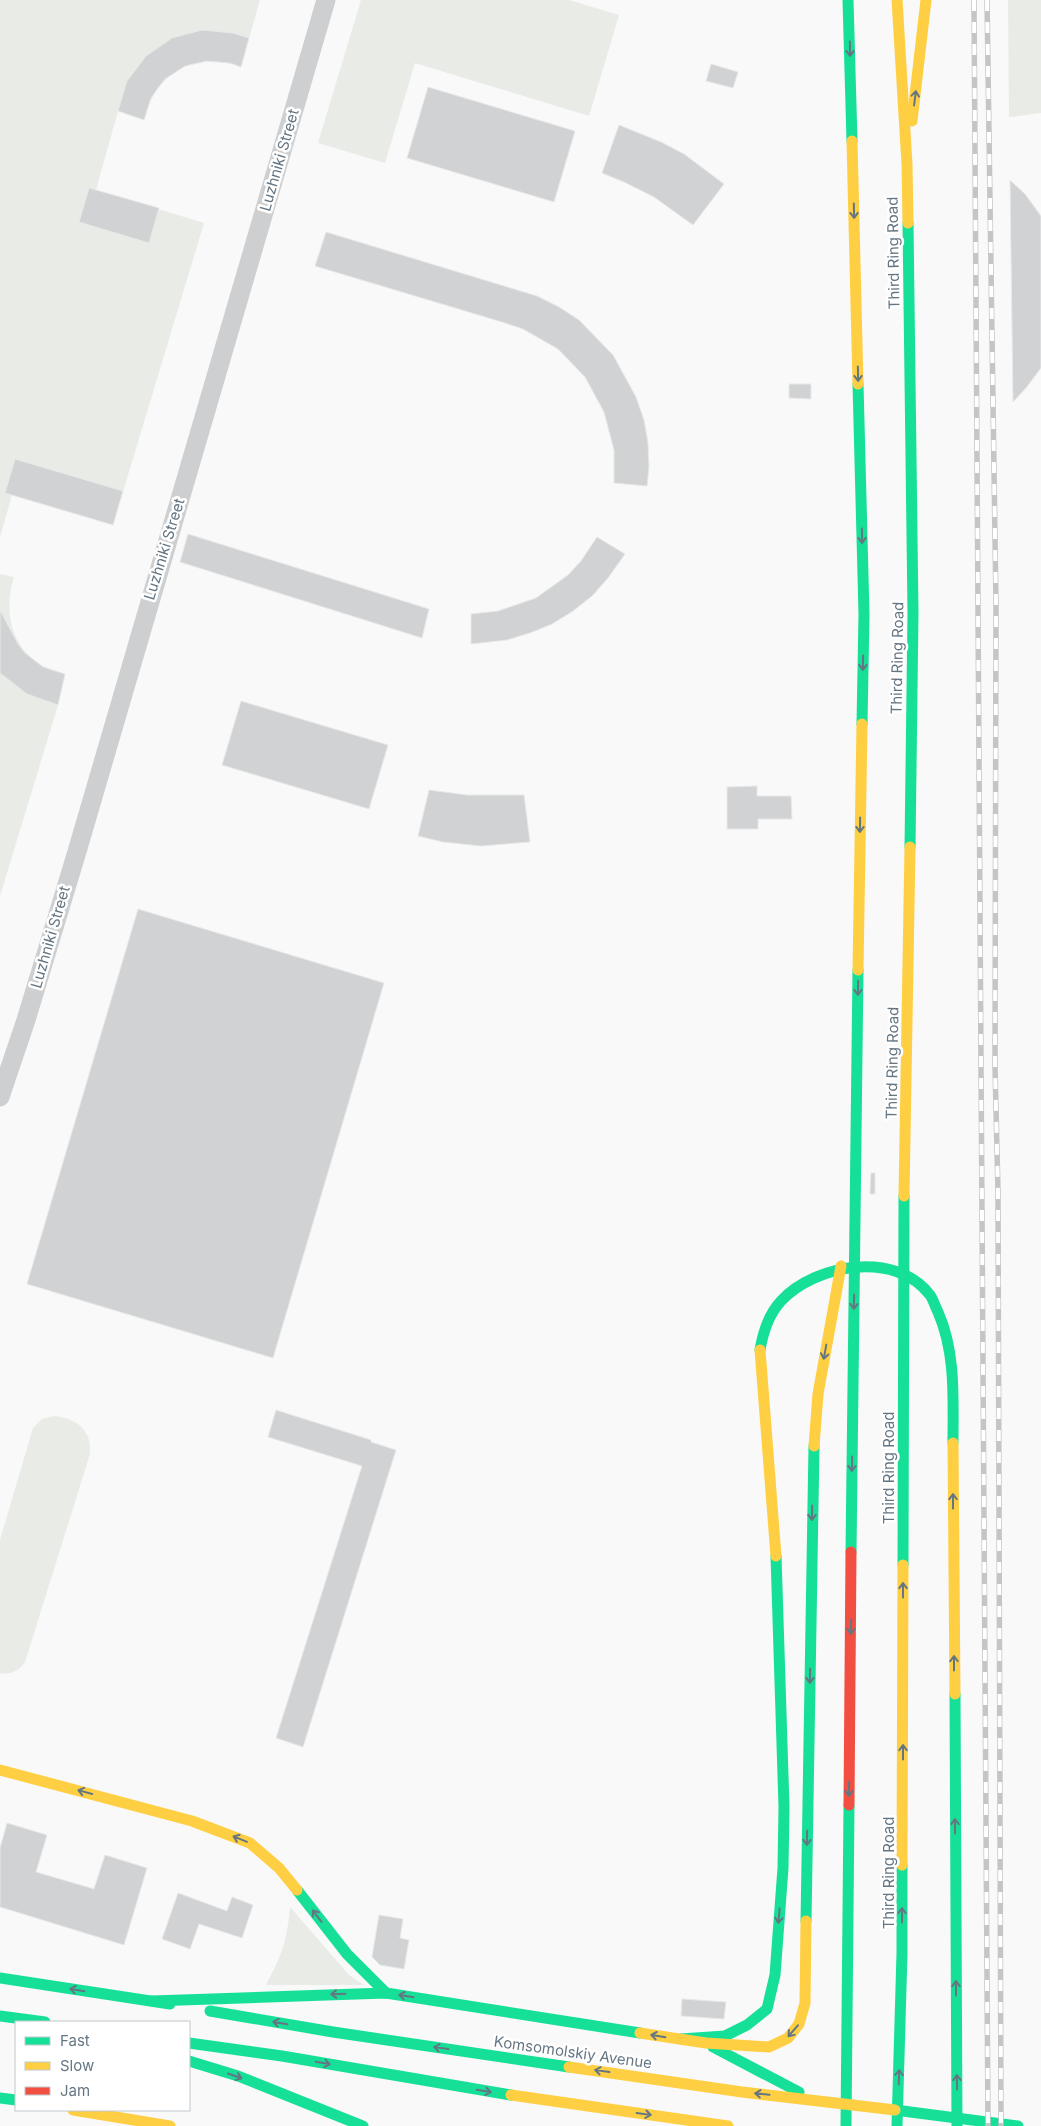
<svg xmlns="http://www.w3.org/2000/svg" width="1041" height="2126" font-family="Inter,sans-serif">
<style>
.green{fill:#e8ebe6}
.building{fill:#d0d2d3;stroke:#e8e8e8}
.lines{fill:none;stroke-linecap:round;stroke-linejoin:round}
.street{stroke:#cecfd0;stroke-width:19}
.fast{stroke:#16e098;stroke-width:11}
.slow{stroke:#ffcf43;stroke-width:11}
.jam{stroke:#f24e42;stroke-width:11}
.rail-casing{stroke:#c3c5c6;stroke-width:5.5}
.rail{stroke:#fff;stroke-width:4;stroke-dasharray:11;stroke-linecap:butt}
.oneway{stroke:#657683}
.labels{text-anchor:middle;dominant-baseline:central;stroke-width:5;stroke-linejoin:round;paint-order:stroke}
.street-label{font-size:15px;fill:#657683;stroke:#fff}
</style>
<rect width="100%" height="100%" fill="#f9f9f9"/>
<g class="green">
<path d="M0,0H260L241,67C195,50 155,73 144,120L118,111L96,190L204,223L113,525L12,495L0,537Z"/>
<polygon points="361,0 569,0 619,15 589,116 415,63 385,163 318,143"/>
<polygon points="1008,0 1041,0 1041,113 1009,117"/>
<path d="M0,574L14,577C0,623 18,663 65,674L58,705L0,896Z"/>
<path d="M54,1416C76,1418 92,1430 90,1454L25,1662C19,1671 10,1675 0,1673V1540L33,1428L42,1419Z"/>
<path d="M290,1907L349,1975L364,1985H266C282,1955 287,1941 290,1907Z"/>
</g>
<g class="building">
<polygon points="202,30 233,33 249,38 241,67 230,63 207,61 185,66 165,79 158,88 151,98 144,120 118,111 127,81 146,56 172,38"/>
<polygon points="711,64 738,72 733,88 706,81"/>
<polygon points="428,87 575,131 554,202 407,158"/>
<polygon points="619,125 661,142 684,154 724,184 693,225 654,197 624,182 602,173"/>
<polygon points="1010,180 1025,194 1041,216 1041,368 1026,388 1013,402"/>
<polygon points="89,188 159,208 149,243 79,222"/>
<polygon points="326,232 537,296 559,307 579,320 613,355 636,397 644,420 648,443 649,467 647,486 614,483 614,450 604,412 585,377 558,349 523,329 502,322 315,266"/>
<polygon points="789,384 811,384 811,399 789,398"/>
<polygon points="15,459 123,491 113,525 5,493"/>
<polygon points="188,534 429,609 422,638 180,562"/>
<polygon points="597,537 625,554 608,578 592,596 573,611 552,624 530,633 507,640 471,644 471,614 498,611 536,598 568,575 581,561"/>
<polygon points="0,610 18,644 25,653 43,667 65,674 58,705 27,694 0,673"/>
<polygon points="241,701 388,745 369,809 222,765"/>
<polygon points="757,786 757,796 791,796 792,819 758,819 758,829 727,829 727,787"/>
<polygon points="429,790 467,795 524,795 530,842 481,846 443,842 418,836"/>
<polygon points="138,909 384,983 273,1358 27,1284"/>
<polygon points="871,1173 875,1173 875,1194 870,1194"/>
<polygon points="276,1410 371,1440 371,1442 396,1450 303,1747 276,1738 362,1466 268,1437"/>
<polygon points="7,1823 47,1835 36,1872 94,1889 105,1855 147,1868 124,1945 0,1907 0,1848"/>
<polygon points="178,1893 227,1911 232,1897 253,1905 242,1938 199,1924 190,1949 162,1939"/>
<polygon points="379,1915 403,1919 400,1938 409,1940 404,1969 380,1965 372,1957"/>
<polygon points="682,1999 726,2002 724,2019 681,2016"/>
</g>
<g class="lines">
<polyline class="street" points="0,1097 26,1020 76,855 326,0"/>
<g class="fast">
<polyline points="848,0 852,141"/>
<polyline points="908,223 913,613 910,847"/>
<polyline points="858,384 864,614 862,724"/>
<path d="M760,1350C763,1332 768,1315 781,1301C815,1264 896,1250 930,1295C933,1299 935,1306 938,1312C956,1353 953,1399 953,1443"/>
<polyline points="851,1552 858,970"/>
<polyline points="903,1565 904,1196"/>
<polyline points="955,1694 957,2126"/>
<polyline points="297,1890 347,1954 386,1993"/>
<polyline points="806,1921 814,1446"/>
<polyline points="0,1978 170,2004"/>
<polyline points="152,2001 386,1993 640,2033"/>
<polyline points="210,2011 333,2032 569,2067"/>
<polyline points="0,2016 45,2022"/>
<polyline points="681,2039 725,2036 747,2025 767,2009 775,1975 783,1868 784,1807 776,1556"/>
<polyline points="189,2043 282,2056 511,2095"/>
<polyline points="713,2047 799,2092"/>
<polyline points="189,2061 238,2076 363,2126"/>
<polyline points="0,2098 16,2100"/>
<polyline points="895,2110 1018,2126"/>
<polyline points="846,2126 849,1805"/>
<polyline points="897,2126 902,1953 902,1865"/>
</g>
<g class="slow">
<polyline points="897,0 907,164 908,223"/>
<polyline points="912,121 926,0"/>
<polyline points="852,141 858,384"/>
<polyline points="858,970 862,724"/>
<polyline points="904,1196 910,847"/>
<polyline points="760,1350 776,1556"/>
<polyline points="953,1443 955,1694"/>
<polyline points="814,1446 818,1394 841,1266"/>
<polyline points="0,1770 192,1821 250,1843 279,1868 297,1890"/>
<polyline points="902,1865 903,1565"/>
<polyline points="640,2033 706,2043 769,2047 788,2038 799,2024 805,2003 806,1921"/>
<polyline points="569,2067 742,2092 895,2110"/>
<polyline points="511,2095 728,2126"/>
<polyline points="73,2110 170,2126"/>
</g>
<polyline class="jam" points="849,1805 851,1552"/>
<g class="rail-casing">
<g id="rail">
<polyline points="974,0 988,2126"/>
<polyline points="987,0 996,604 995,1067 998,1192 1001,2126"/>
</g>
</g>
<use href="#rail" class="rail"/>
</g>
<defs><path id="oneway-shaft" d="M-6 0H5M1.5-3L5.5 0L1.5 3" fill="none" stroke-width="1.6" stroke-linecap="round" stroke-linejoin="round" transform="scale(1.25)"/></defs>
<g class="oneway">
<use href="#oneway-shaft" transform="translate(850 49) rotate(89)"/>
<use href="#oneway-shaft" transform="translate(915 98) rotate(-83)"/>
<use href="#oneway-shaft" transform="translate(854 211) rotate(89)"/>
<use href="#oneway-shaft" transform="translate(858 374) rotate(89)"/>
<use href="#oneway-shaft" transform="translate(862 536) rotate(89)"/>
<use href="#oneway-shaft" transform="translate(863 663) rotate(91)"/>
<use href="#oneway-shaft" transform="translate(860 825) rotate(91)"/>
<use href="#oneway-shaft" transform="translate(858 988) rotate(91)"/>
<use href="#oneway-shaft" transform="translate(854 1302) rotate(91)"/>
<use href="#oneway-shaft" transform="translate(825 1352) rotate(100)"/>
<use href="#oneway-shaft" transform="translate(852 1464) rotate(91)"/>
<use href="#oneway-shaft" transform="translate(953 1501) rotate(-90)"/>
<use href="#oneway-shaft" transform="translate(812 1513) rotate(91)"/>
<use href="#oneway-shaft" transform="translate(903 1590) rotate(-90)"/>
<use href="#oneway-shaft" transform="translate(851 1627) rotate(91)"/>
<use href="#oneway-shaft" transform="translate(954 1663) rotate(-90)"/>
<use href="#oneway-shaft" transform="translate(810 1676) rotate(91)"/>
<use href="#oneway-shaft" transform="translate(903 1752) rotate(-90)"/>
<use href="#oneway-shaft" transform="translate(849 1789) rotate(91)"/>
<use href="#oneway-shaft" transform="translate(85 1792) rotate(-165)"/>
<use href="#oneway-shaft" transform="translate(955 1826) rotate(-90)"/>
<use href="#oneway-shaft" transform="translate(807 1838) rotate(91)"/>
<use href="#oneway-shaft" transform="translate(240 1839) rotate(-158)"/>
<use href="#oneway-shaft" transform="translate(902 1915) rotate(-90)"/>
<use href="#oneway-shaft" transform="translate(317 1916) rotate(-128)"/>
<use href="#oneway-shaft" transform="translate(779 1916) rotate(95)"/>
<use href="#oneway-shaft" transform="translate(956 1988) rotate(-90)"/>
<use href="#oneway-shaft" transform="translate(77 1990) rotate(-171)"/>
<use href="#oneway-shaft" transform="translate(338 1994) rotate(178)"/>
<use href="#oneway-shaft" transform="translate(406 1996) rotate(-171)"/>
<use href="#oneway-shaft" transform="translate(280 2023) rotate(-170)"/>
<use href="#oneway-shaft" transform="translate(793 2031) rotate(131)"/>
<use href="#oneway-shaft" transform="translate(658 2036) rotate(-171)"/>
<use href="#oneway-shaft" transform="translate(441 2048) rotate(-172)"/>
<use href="#oneway-shaft" transform="translate(323 2063) rotate(10)"/>
<use href="#oneway-shaft" transform="translate(602 2071) rotate(-172)"/>
<use href="#oneway-shaft" transform="translate(235 2076) rotate(19)"/>
<use href="#oneway-shaft" transform="translate(899 2077) rotate(-88)"/>
<use href="#oneway-shaft" transform="translate(957 2082) rotate(-91)"/>
<use href="#oneway-shaft" transform="translate(484 2091) rotate(10)"/>
<use href="#oneway-shaft" transform="translate(762 2094) rotate(-174)"/>
<use href="#oneway-shaft" transform="translate(644 2114) rotate(8)"/>
</g>
<g class="labels">
<g class="street-label">
<text transform="translate(279 160) rotate(-74)">Luzhniki Street</text>
<text transform="translate(893 253) rotate(-91)">Third Ring Road</text>
<text transform="translate(164 549) rotate(-73)">Luzhniki Street</text>
<text transform="translate(897 658) rotate(-89)">Third Ring Road</text>
<text transform="translate(50 937) rotate(-74)">Luzhniki Street</text>
<text transform="translate(892 1063) rotate(-89)">Third Ring Road</text>
<text transform="translate(888 1468) rotate(-90)">Third Ring Road</text>
<text transform="translate(888 1873) rotate(-90)">Third Ring Road</text>
<text transform="translate(573 2052) rotate(8)">Komsomolskiy Avenue</text>
</g>
</g>
<rect x="15" y="2021" width="175" height="90" fill="#ffffff" stroke="#c1c8cd"/>
<rect x="25" y="2037" width="25" height="8" fill="#16e098" stroke="#c1c8cd"/>
<text x="60" y="2046" font-size="15" fill="#657683">Fast</text>
<rect x="25" y="2062" width="25" height="8" fill="#ffcf43" stroke="#c1c8cd"/>
<text x="60" y="2071" font-size="15" fill="#657683">Slow</text>
<rect x="25" y="2087" width="25" height="8" fill="#f24e42" stroke="#c1c8cd"/>
<text x="60" y="2096" font-size="15" fill="#657683">Jam</text>
</svg>
